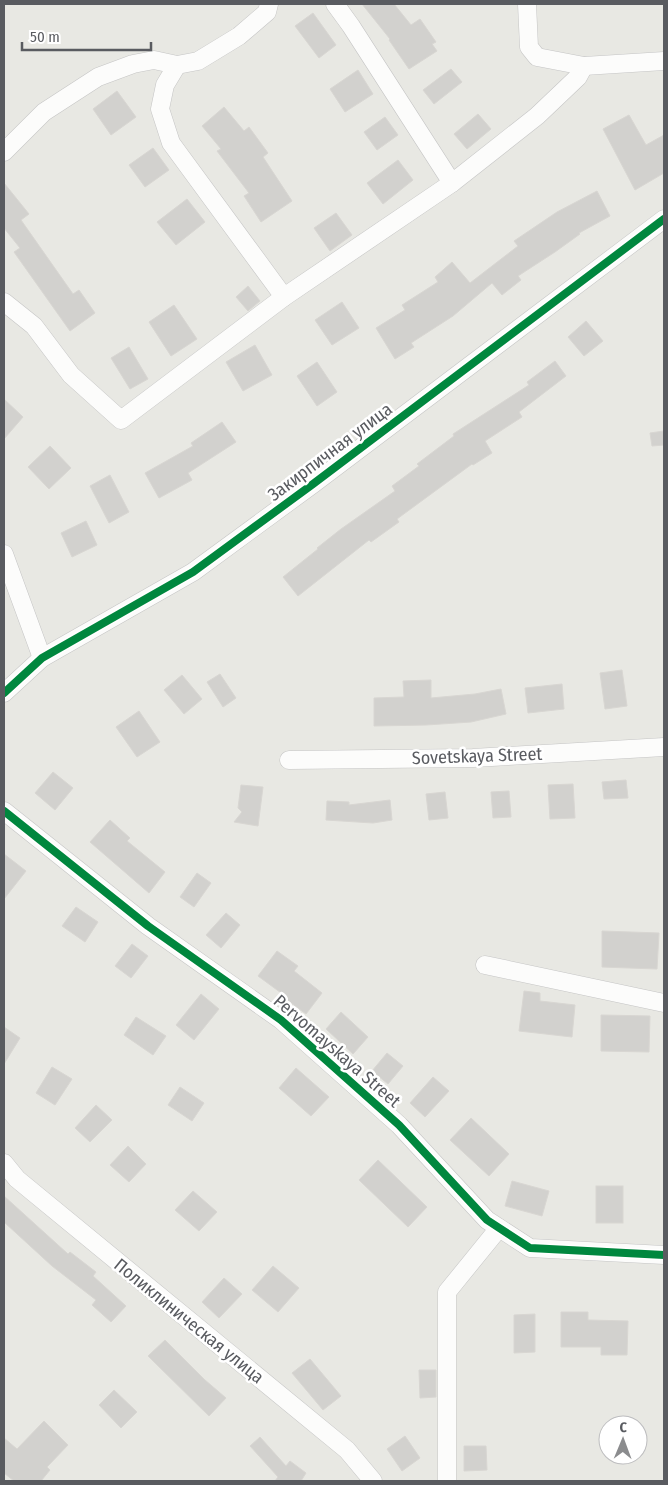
<svg xmlns="http://www.w3.org/2000/svg" width="668" height="1485" font-family="'Fira Sans Condensed',sans-serif">
<style>
.building{fill:#d2d1ce;stroke:#d8d6d2}
.lines{fill:none;stroke-linecap:round;stroke-linejoin:round}
.street-casing{stroke:#c5c5c5;stroke-width:19}
.street{stroke:#fcfcfb;stroke-width:18}
.cycleway-casing{stroke:#fff;stroke-width:11}
.cycleway{stroke:#00873e;stroke-width:8}
.labels{text-anchor:middle;dominant-baseline:central;stroke-width:5;stroke-linejoin:round;paint-order:stroke}
.street-label{font-size:18px;fill:#595b60;stroke:#fff}
</style>
<rect width="100%" height="100%" fill="#e8e8e3"/>
<g class="building">
<polygon points="362,4 394,4 411,25 420,19 436,42 432,44 437,51 409,69 389,40 390,39"/>
<polygon points="313,13 336,45 319,58 295,26"/>
<polygon points="451,69 462,82 434,104 423,90"/>
<polygon points="358,70 373,94 345,112 330,89"/>
<polygon points="117,91 136,117 111,135 93,109"/>
<polygon points="224,107 244,131 249,127 268,153 263,157 292,201 261,222 244,196 249,193 217,151 221,149 202,126"/>
<polygon points="478,114 491,129 467,149 454,134"/>
<polygon points="629,115 646,145 664,135 664,173 635,190 603,129"/>
<polygon points="385,117 398,135 377,150 364,132"/>
<polygon points="153,148 169,170 145,187 129,165"/>
<polygon points="398,160 413,180 383,204 367,183"/>
<polygon points="4,183 29,214 21,220 73,294 79,290 95,313 70,331 14,252 20,248 4,228"/>
<polygon points="597,191 610,216 579,233 580,234 555,252 518,276 521,280 502,295 492,283 453,316 411,343 414,347 395,359 376,328 405,310 402,305 438,282 435,277 452,262 470,283 518,246 514,241 557,212"/>
<polygon points="187,199 205,222 176,245 157,222"/>
<polygon points="336,213 352,235 330,251 314,228"/>
<polygon points="248,286 260,301 248,311 236,297"/>
<polygon points="342,302 359,328 332,345 315,320"/>
<polygon points="174,305 197,339 171,356 149,322"/>
<polygon points="586,321 603,341 584,356 568,337"/>
<polygon points="255,345 272,375 243,391 226,362"/>
<polygon points="129,347 148,379 130,389 111,358"/>
<polygon points="555,361 566,376 519,412 522,417 485,441 492,453 473,465 472,464 397,519 399,522 371,542 369,540 298,596 283,577 318,549 317,548 341,529 395,491 392,486 419,466 417,464 454,436 453,434 529,385 527,382"/>
<polygon points="317,362 337,392 317,406 297,376"/>
<polygon points="4,399 23,417 4,439"/>
<polygon points="222,422 236,442 188,473 192,480 159,498 145,473 193,446 191,443"/>
<polygon points="664,431 664,445 652,446 650,433"/>
<polygon points="50,446 71,468 49,489 28,467"/>
<polygon points="110,475 129,512 109,523 90,486"/>
<polygon points="86,521 97,545 72,557 61,533"/>
<polygon points="622,670 627,706 605,709 600,673"/>
<polygon points="220,674 236,698 223,707 207,682"/>
<polygon points="182,675 202,699 184,714 164,690"/>
<polygon points="431,680 431,698 475,694 501,689 506,714 471,722 426,725 374,726 374,698 404,697 403,681"/>
<polygon points="562,684 564,709 528,713 525,688"/>
<polygon points="139,711 160,742 137,757 116,727"/>
<polygon points="53,772 73,788 55,810 35,793"/>
<polygon points="626,780 628,798 604,799 602,782"/>
<polygon points="573,784 575,818 550,819 548,785"/>
<polygon points="241,785 263,787 258,826 234,822 242,812 238,808"/>
<polygon points="509,791 511,817 493,818 491,792"/>
<polygon points="445,792 448,818 429,820 426,794"/>
<polygon points="390,800 392,820 373,823 326,820 327,801 349,802 349,805"/>
<polygon points="110,820 130,838 127,841 165,872 149,893 90,842"/>
<polygon points="4,854 26,871 4,899"/>
<polygon points="197,873 211,883 194,907 180,897"/>
<polygon points="76,907 98,922 85,942 62,926"/>
<polygon points="226,913 240,925 221,948 206,935"/>
<polygon points="602,931 659,933 657,969 602,967"/>
<polygon points="132,944 148,956 131,978 115,966"/>
<polygon points="277,951 298,966 294,971 322,993 306,1014 287,1000 288,998 258,976"/>
<polygon points="524,991 540,993 540,1001 575,1005 572,1037 519,1031"/>
<polygon points="201,994 219,1009 194,1040 176,1025"/>
<polygon points="341,1012 368,1037 353,1054 326,1029"/>
<polygon points="601,1015 650,1016 649,1052 601,1051"/>
<polygon points="136,1017 166,1036 153,1055 124,1035"/>
<polygon points="4,1027 20,1038 4,1064"/>
<polygon points="387,1053 403,1066 388,1084 372,1071"/>
<polygon points="52,1067 72,1079 55,1105 36,1093"/>
<polygon points="296,1068 329,1097 311,1116 279,1088"/>
<polygon points="433,1077 449,1091 425,1117 410,1103"/>
<polygon points="180,1087 204,1103 192,1121 168,1105"/>
<polygon points="96,1105 112,1120 90,1142 75,1128"/>
<polygon points="471,1118 509,1154 489,1176 450,1140"/>
<polygon points="128,1146 146,1164 129,1182 110,1165"/>
<polygon points="378,1160 427,1207 408,1227 359,1180"/>
<polygon points="512,1181 549,1191 542,1216 505,1206"/>
<rect x="596" y="1186" width="27" height="37"/>
<polygon points="193,1191 217,1212 199,1231 175,1210"/>
<polygon points="4,1196 68,1254 70,1252 96,1272 93,1276 126,1306 111,1322 92,1305 96,1300 52,1266 4,1222"/>
<polygon points="273,1266 299,1288 278,1312 252,1290"/>
<polygon points="224,1278 242,1294 219,1318 202,1302"/>
<polygon points="561,1312 588,1312 588,1320 628,1321 627,1355 601,1355 601,1347 561,1347"/>
<polygon points="535,1314 535,1352 514,1353 514,1315"/>
<polygon points="165,1340 205,1380 226,1398 209,1416 148,1356"/>
<polygon points="310,1359 341,1396 323,1410 292,1373"/>
<polygon points="419,1370 436,1370 436,1397 420,1398"/>
<polygon points="114,1390 137,1412 121,1428 99,1405"/>
<polygon points="44,1421 68,1445 47,1467 50,1470 41,1481 14,1481 4,1473 4,1438 17,1449"/>
<polygon points="405,1436 420,1458 402,1471 387,1449"/>
<polygon points="260,1437 286,1466 290,1461 306,1473 301,1481 275,1481 278,1477 250,1446"/>
<polygon points="464,1446 486,1446 487,1470 464,1471"/>
</g>
<g class="lines">
<g class="street-casing">
<g id="street">
<polyline points="335,4 351,26 452,183 537,116 578,77 584,66"/>
<polyline points="527,4 529,47 537,57 584,66 664,61"/>
<polyline points="177,65 165,85 160,109 171,143 284,297"/>
<polyline points="4,152 44,112 98,77 133,64 154,60 177,65 198,61 239,36 267,12 269,4"/>
<polyline points="4,302 34,326 71,375 121,420 284,297 452,183"/>
<polyline points="4,554 42,658"/>
<polyline points="4,693 42,658 193,572 313,484 664,219"/>
<polyline points="289,760 473,758 664,747"/>
<polyline points="4,811 148,926 281,1020 399,1125 487,1220 530,1248 664,1255"/>
<polyline points="485,965 664,1003"/>
<polyline points="4,1163 17,1179 347,1450 373,1481"/>
<polyline points="447,1481 447,1292 499,1228"/>
</g>
</g>
<use href="#street" class="street"/>
<g class="cycleway-casing">
<g id="cycleway">
<polyline points="4,693 42,658 193,572 313,484 664,219"/>
<polyline points="4,811 148,926 281,1020 399,1125 487,1220 530,1248 664,1255"/>
</g>
</g>
<use href="#cycleway" class="cycleway"/>
</g>
<g class="labels">
<g class="street-label">
<text transform="translate(330 452) rotate(-37)">Закирпичная улица</text>
<text transform="translate(477 756) rotate(-2)">Sovetskaya Street</text>
<text transform="translate(337 1051) rotate(41)">Pervomayskaya Street</text>
<text transform="translate(189 1321) rotate(39)">Поликлиническая улица</text>
</g>
</g>
<rect width="668" height="1485" fill="none" stroke="#595b60" stroke-width="10"/>
<g transform="translate(623 1440) rotate(1)"><circle r="24" fill="#ffffff" stroke="#bdbdbf"/>
<path d="M0-4L9 19L0 12L-9 19Z" fill="#8b8c8e"/>
<text y="-8" font-size="14" font-weight="bold" text-anchor="middle" fill="#595b60">С</text>
</g>
<path d="M22 42v8h129v-8" fill="none" stroke="#595b60" stroke-width="2.5"/>
<text x="30" y="42" font-size="15" fill="#595b60" stroke="#ffffff" stroke-width="4" paint-order="stroke">50 m</text>
</svg>
